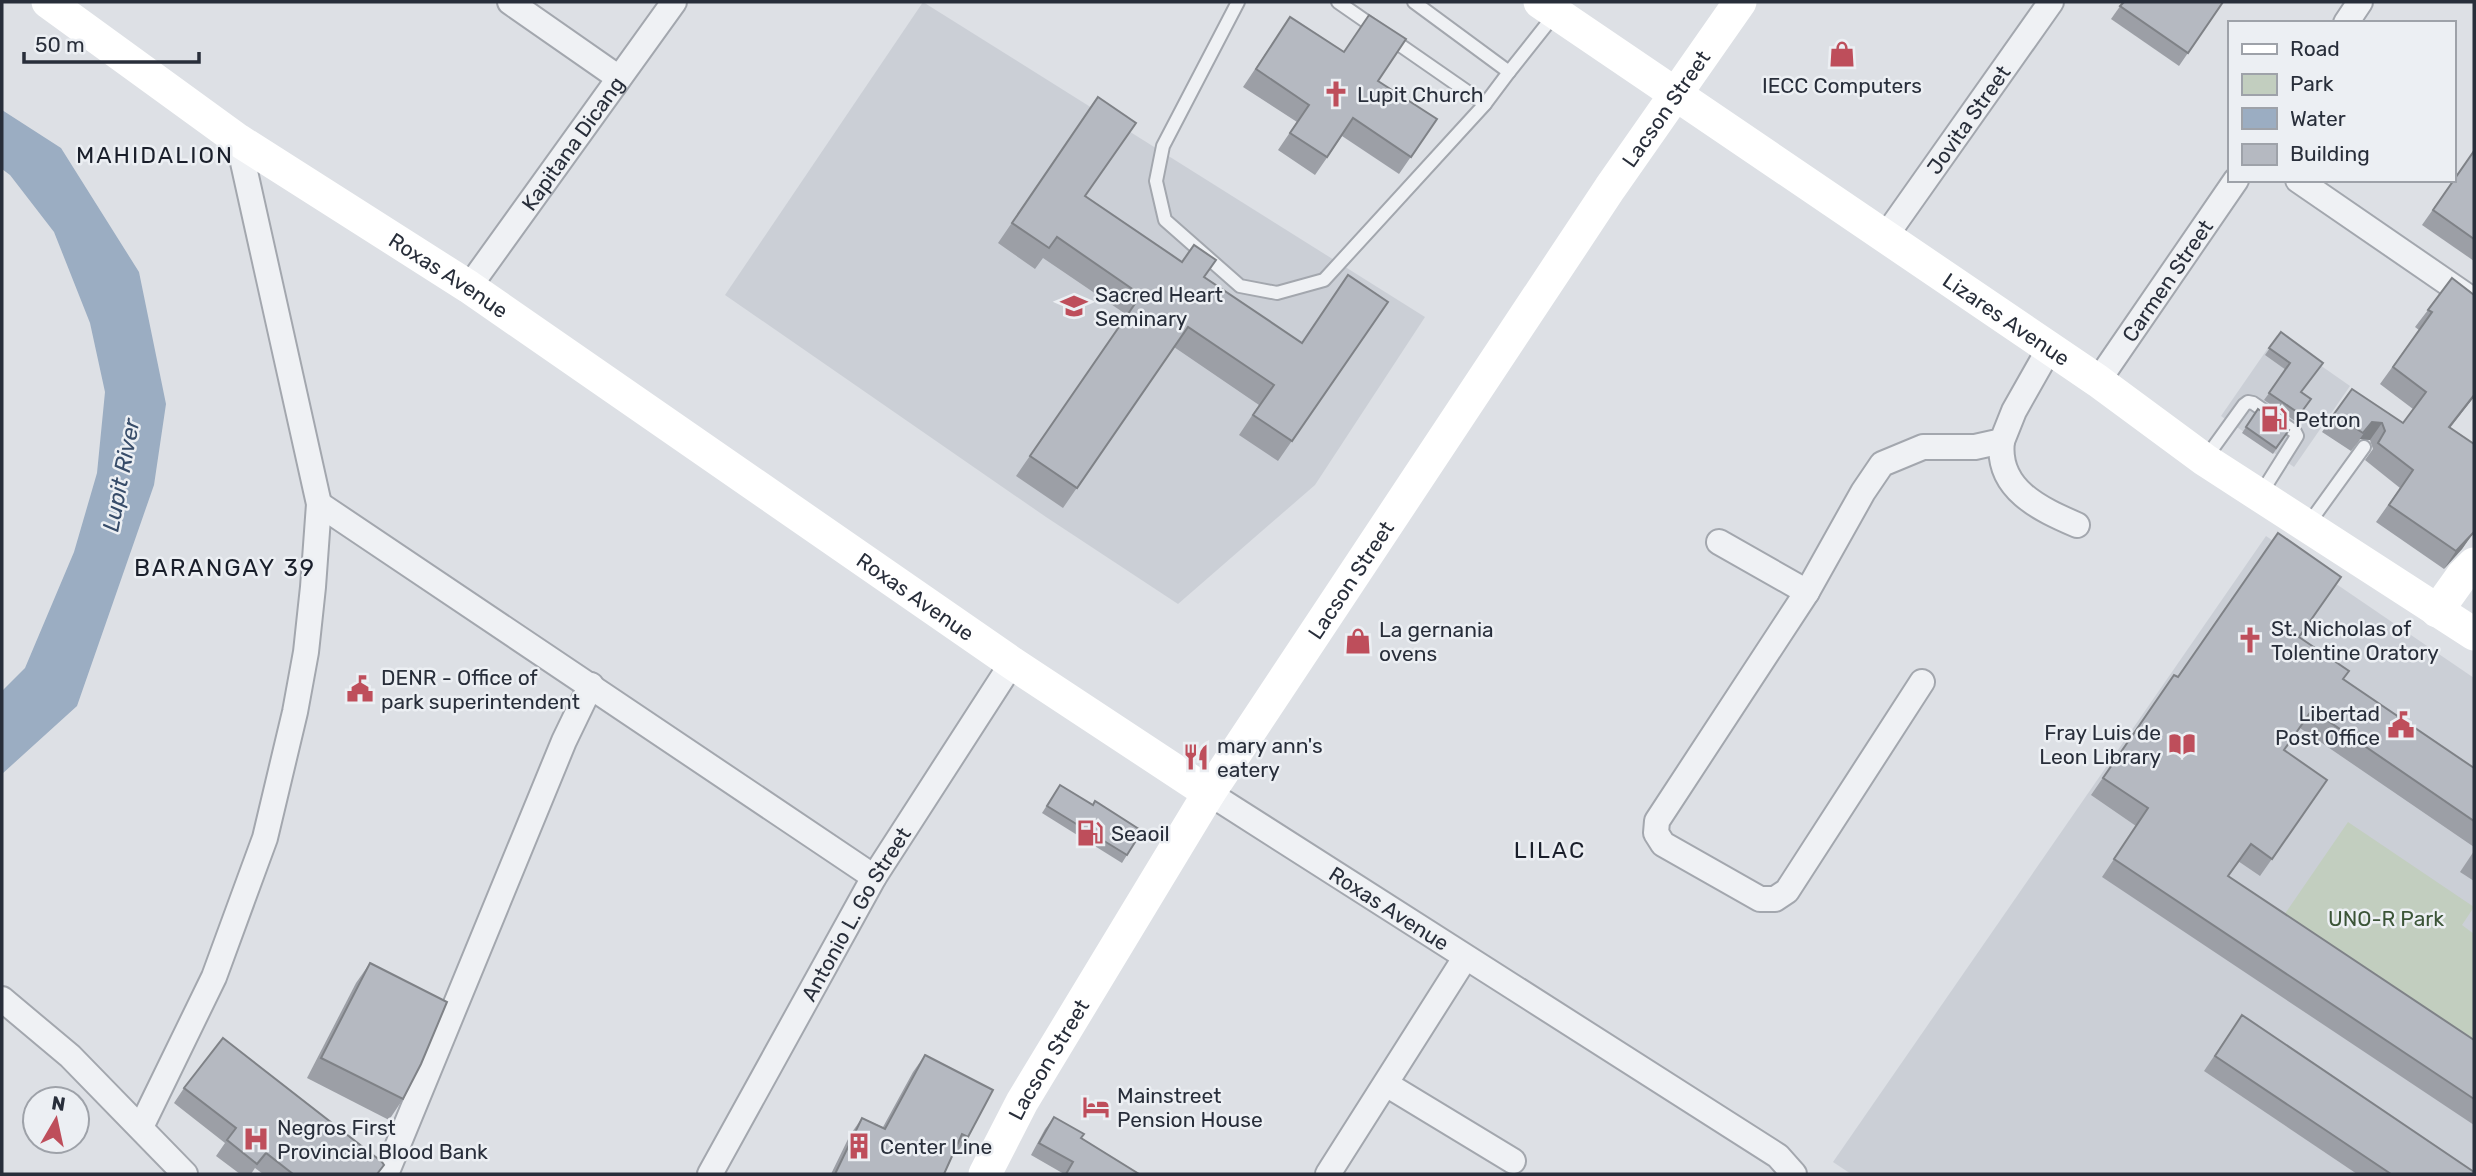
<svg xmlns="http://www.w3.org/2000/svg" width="2476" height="1176" font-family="Rubik,sans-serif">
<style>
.built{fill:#cbcfd6}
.green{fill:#c2cebf}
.water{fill:#9badc2}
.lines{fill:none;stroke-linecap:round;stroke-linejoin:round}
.lane-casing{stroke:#a3a7ae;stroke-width:16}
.street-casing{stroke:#a3a7ae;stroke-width:28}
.lane{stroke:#eff1f4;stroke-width:12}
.street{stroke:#eff1f4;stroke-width:24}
.secondary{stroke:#fff;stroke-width:33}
.wall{fill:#9c9fa6}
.shaded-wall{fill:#7f8287}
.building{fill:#b5b9c1;stroke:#7f8287;stroke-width:2}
.labels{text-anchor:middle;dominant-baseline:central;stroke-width:5;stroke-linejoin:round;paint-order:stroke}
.poi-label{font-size:21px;fill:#282e3a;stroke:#eceff3;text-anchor:start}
.street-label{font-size:21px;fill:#282e3a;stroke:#eceff3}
.park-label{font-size:21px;fill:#3b5437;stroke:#eceff3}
.neighbourhood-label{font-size:23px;letter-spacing:2px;fill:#1a1f2b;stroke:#eceff3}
.water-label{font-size:23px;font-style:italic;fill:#374c69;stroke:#eceff3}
.quarter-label{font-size:24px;letter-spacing:2px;fill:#1a1f2b;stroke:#eceff3}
</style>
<rect width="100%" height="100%" fill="#dde0e5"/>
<g class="built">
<polygon points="923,2 1425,317 1315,485 1178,604 1046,517 725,295"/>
<polygon points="2277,335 2350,386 2294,467 2221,416"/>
<polygon points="2266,536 2474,678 2474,1174 1851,1174 1833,1162"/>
</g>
<polygon class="green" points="2348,822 2474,907 2462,925 2474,934 2474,1048 2282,918"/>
<polygon class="water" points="2,110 61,148 139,272 166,404 154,485 77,706 2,774 2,691 25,668 74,552 97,473 105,392 90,323 54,232 10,175 2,169"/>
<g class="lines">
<g class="lane-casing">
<g id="lane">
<polyline points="1238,2 1163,146 1156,181 1165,220 1240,286 1277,293 1324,280 1485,104"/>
<polyline points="1338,2 1485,104 1509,72"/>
<polyline points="1414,2 1509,72 1555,14"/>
<polyline points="2205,459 2244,405 2248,402 2253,403 2295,432 2297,436 2260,495"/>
<polyline points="2307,526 2364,447"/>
</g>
</g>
<g class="street-casing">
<g id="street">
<polyline points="510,2 619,78"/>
<polyline points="2346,23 2360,2"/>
<polyline points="2298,180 2474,301"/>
<path id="s1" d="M1885,237L2051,2"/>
<path id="s2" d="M469,287L674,2"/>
<path id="s3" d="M2098,381L2236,180"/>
<path d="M2002,441C1996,489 2040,509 2077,525"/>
<polyline points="319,504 874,877"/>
<polyline points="1719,542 1807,592"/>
<polyline points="1922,682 1787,891 1775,899 1760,899 1663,844 1656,833 1657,821 1807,592 1863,492 1882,464 1923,447 1975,447 2002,441 2014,411 2049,349"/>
<path id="s4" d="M1209,793L1778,1156L1794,1174"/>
<polyline points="2,999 70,1056 185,1174"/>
<polyline points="1386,1084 1513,1161"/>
<polyline points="141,1127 214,977 265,838 295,712 306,652 313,587 319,504 238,140"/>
<polyline points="386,1174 564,741 591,685"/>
<path id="s5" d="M710,1174L874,877L1012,663"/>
<polyline points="1328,1174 1465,958"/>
</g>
</g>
<use href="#lane" class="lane"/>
<use href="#street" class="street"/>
<g class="secondary">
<path id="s6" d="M48,2L238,140L469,287L1012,663L1209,793"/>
<path id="s7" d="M1540,2L2098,381L2205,460L2474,634"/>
<polyline points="2437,611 2462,576 2474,564"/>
<path id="s8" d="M985,1174L1022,1102L1209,793L1610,188L1740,2"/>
</g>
</g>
<g class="wall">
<polygon points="2123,2 2223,2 2179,66 2111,19"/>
<polygon points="1290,17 1378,81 1437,119 1399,174 1342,136 1315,175 1278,150 1297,122 1243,87"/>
<polygon points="1098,97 1085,196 1302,343 1388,302 1278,461 1239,435 1259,405 1174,347 1063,508 1016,476 1127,315 1043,258 1035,269 998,243"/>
<polygon points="2474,151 2474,261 2422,225"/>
<polygon points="2474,295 2474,397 2450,428 2474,532 2462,549 2444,569 2376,522 2400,488 2365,460 2373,449 2370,440 2360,439 2351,451 2322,432 2352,389 2403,423 2413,409 2380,384 2419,330 2415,327 2428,310"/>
<polygon points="2281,332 2302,392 2311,399 2295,421 2264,400 2286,370 2265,355"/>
<polygon points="2258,409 2289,430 2273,454 2242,433"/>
<polygon points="2299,637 2343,679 2474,768 2474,847 2300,728 2284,750 2327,780 2260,876 2238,861 2228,876 2474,1040 2474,1125 2102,877 2136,826 2091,795 2174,675 2178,677"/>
<polygon points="1060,785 1127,855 1122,863 1042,813"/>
<polygon points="2474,851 2474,881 2460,872"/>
<polygon points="370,963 403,1099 389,1120 307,1078 356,983"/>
<polygon points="2242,1015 2474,1174 2357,1174 2204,1071"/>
<polygon points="925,1055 968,1137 956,1154 954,1153 944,1174 831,1174 850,1135 862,1118 883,1127 913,1072"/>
<polygon points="184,1088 384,1165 377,1174 263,1174 255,1168 251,1174 240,1174 216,1156 225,1143 174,1103"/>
<polygon points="1054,1117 1081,1138 1139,1174 1064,1174 1031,1155 1045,1129"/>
</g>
<g class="shaded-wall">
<polygon points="2474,395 2474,397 2436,445 2449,427"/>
<polygon points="2372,422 2382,423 2370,440 2360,439 2351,451"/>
<polygon points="2474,532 2462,549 2444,569 2456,551"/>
</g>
<g class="building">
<polygon points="2124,2 2223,2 2188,53 2120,6"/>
<polygon points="1369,15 1406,39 1378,81 1437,119 1411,157 1353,118 1327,157 1290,133 1309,105 1256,69 1290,17 1344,52"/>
<polygon points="1098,97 1136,123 1085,196 1182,262 1194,245 1216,260 1204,277 1302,343 1348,275 1388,302 1292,441 1253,415 1274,385 1188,327 1077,488 1030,456 1141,295 1057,237 1049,248 1012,223"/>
<polygon points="2474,151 2474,239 2433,210"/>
<polygon points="2452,278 2474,295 2474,395 2449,427 2474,444 2474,532 2456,551 2389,505 2413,470 2378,443 2385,431 2382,423 2372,422 2363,433 2334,414 2352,389 2403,423 2426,392 2393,367 2432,312 2428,310"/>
<polygon points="2281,332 2323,363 2301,392 2311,399 2300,414 2269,393 2290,363 2269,348"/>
<polygon points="2258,409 2289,430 2276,448 2246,427"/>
<polygon points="2278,533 2341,577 2299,637 2349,671 2343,679 2474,768 2474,821 2312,710 2284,750 2327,780 2272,859 2251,844 2228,876 2474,1040 2474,1099 2114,859 2148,808 2103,778 2174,675 2178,677"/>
<polygon points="1060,785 1093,805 1095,801 1142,831 1127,855 1047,806"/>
<polygon points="370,963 447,1002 421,1064 403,1099 321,1058"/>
<polygon points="2242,1015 2474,1172 2474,1174 2391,1174 2215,1056"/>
<polygon points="223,1038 382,1162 384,1165 377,1174 293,1174 266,1153 257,1164 227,1140 236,1128 184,1088"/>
<polygon points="925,1055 993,1090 968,1137 962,1134 944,1174 835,1174 862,1118 885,1129"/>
<polygon points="1054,1117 1084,1134 1081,1138 1139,1174 1066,1174 1073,1162 1039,1143"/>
</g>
<defs>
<g id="shop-bare" transform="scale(2.1)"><path d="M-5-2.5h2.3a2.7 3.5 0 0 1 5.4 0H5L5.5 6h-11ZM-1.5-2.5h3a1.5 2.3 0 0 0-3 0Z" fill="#be4e5b" stroke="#eceff3" stroke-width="2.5" paint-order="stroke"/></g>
<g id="church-bare" transform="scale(2.1)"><path d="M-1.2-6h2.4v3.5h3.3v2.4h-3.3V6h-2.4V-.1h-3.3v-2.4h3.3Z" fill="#be4e5b" stroke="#eceff3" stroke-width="2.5" paint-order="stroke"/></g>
<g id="university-bare" transform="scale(2.1)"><path d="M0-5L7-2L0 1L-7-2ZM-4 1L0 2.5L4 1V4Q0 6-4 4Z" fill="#be4e5b" stroke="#eceff3" stroke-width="2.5" paint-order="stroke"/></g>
<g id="fuel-bare" transform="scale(2.1)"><path d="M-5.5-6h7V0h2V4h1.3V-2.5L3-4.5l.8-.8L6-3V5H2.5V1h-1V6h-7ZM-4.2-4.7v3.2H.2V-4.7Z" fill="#be4e5b" stroke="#eceff3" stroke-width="2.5" paint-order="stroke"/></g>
<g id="civic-bare" transform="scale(2.1)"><path d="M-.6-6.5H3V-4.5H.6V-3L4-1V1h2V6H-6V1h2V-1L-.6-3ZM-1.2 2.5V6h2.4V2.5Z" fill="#be4e5b" stroke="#eceff3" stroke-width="2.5" paint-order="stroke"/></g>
<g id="library-bare" transform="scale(2.1)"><path d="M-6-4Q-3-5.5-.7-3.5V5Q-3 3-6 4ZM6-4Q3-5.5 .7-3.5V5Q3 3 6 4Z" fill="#be4e5b" stroke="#eceff3" stroke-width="2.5" paint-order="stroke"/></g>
<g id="restaurant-bare" transform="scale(2.1)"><path d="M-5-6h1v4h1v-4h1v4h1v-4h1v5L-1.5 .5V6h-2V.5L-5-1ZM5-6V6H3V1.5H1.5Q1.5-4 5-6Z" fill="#be4e5b" stroke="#eceff3" stroke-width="2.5" paint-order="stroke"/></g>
<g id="hotel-bare" transform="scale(2.1)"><path d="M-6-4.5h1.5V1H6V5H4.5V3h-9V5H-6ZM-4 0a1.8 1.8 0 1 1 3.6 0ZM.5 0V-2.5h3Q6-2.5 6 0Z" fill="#be4e5b" stroke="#eceff3" stroke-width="2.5" paint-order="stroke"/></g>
<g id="hospital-bare" transform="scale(2.1)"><path d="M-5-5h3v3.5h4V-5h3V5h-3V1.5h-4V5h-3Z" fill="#be4e5b" stroke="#eceff3" stroke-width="2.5" paint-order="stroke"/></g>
<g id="building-bare" transform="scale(2.1)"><path d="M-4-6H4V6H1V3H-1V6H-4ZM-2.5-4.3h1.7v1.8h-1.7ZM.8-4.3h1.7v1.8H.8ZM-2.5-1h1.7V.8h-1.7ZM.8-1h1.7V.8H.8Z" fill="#be4e5b" stroke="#eceff3" stroke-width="2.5" paint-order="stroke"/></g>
</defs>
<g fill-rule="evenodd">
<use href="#shop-bare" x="1842" y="54"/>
<use href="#church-bare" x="1336" y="94"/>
<use href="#university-bare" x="1074" y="306"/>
<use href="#fuel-bare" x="2274" y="419"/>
<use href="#church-bare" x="2250" y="640"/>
<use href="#shop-bare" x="1358" y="641"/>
<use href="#civic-bare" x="360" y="689"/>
<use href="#civic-bare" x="2401" y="725"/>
<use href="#library-bare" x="2182" y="744"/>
<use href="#restaurant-bare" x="1196" y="757"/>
<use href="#fuel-bare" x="1090" y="833"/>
<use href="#hotel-bare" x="1096" y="1107"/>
<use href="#hospital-bare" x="256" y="1139"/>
<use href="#building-bare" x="859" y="1146"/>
</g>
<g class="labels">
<g class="poi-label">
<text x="1842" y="85" text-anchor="middle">IECC Computers</text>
<text x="1357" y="94">Lupit Church</text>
<text x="1095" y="294">Sacred Heart<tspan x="1095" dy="24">Seminary</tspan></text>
<text x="2295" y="419">Petron</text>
<text x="2271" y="628">St. Nicholas of<tspan x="2271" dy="24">Tolentine Oratory</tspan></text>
<text x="1379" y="629">La gernania<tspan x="1379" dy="24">ovens</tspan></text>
<text x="381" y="677">DENR - Office of<tspan x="381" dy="24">park superintendent</tspan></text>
<text x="2380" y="713" text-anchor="end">Libertad<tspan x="2380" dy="24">Post Office</tspan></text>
<text x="2161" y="732" text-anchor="end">Fray Luis de<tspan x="2161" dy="24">Leon Library</tspan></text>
<text x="1217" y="745">mary ann's<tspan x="1217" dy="24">eatery</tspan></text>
<text x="1111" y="833">Seaoil</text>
<text x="1117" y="1095">Mainstreet<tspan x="1117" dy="24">Pension House</tspan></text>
<text x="277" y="1127">Negros First<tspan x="277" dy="24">Provincial Blood Bank</tspan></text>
<text x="880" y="1146">Center Line</text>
</g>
<g class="street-label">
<text stroke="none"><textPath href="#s8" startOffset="1265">Lacson Street</textPath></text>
<text stroke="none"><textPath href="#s1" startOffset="144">Jovita Street</textPath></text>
<text stroke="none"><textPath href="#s2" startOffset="177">Kapitana Dicang</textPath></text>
<text stroke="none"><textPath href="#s6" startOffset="485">Roxas Avenue</textPath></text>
<text stroke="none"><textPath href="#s3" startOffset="122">Carmen Street</textPath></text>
<text stroke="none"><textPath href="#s7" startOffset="564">Lizares Avenue</textPath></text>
<text stroke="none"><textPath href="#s8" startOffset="698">Lacson Street</textPath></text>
<text stroke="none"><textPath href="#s6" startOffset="1052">Roxas Avenue</textPath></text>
<text stroke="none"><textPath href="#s4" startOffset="214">Roxas Avenue</textPath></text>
<text stroke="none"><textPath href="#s5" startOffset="298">Antonio L. Go Street</textPath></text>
<text stroke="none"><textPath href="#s8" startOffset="131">Lacson Street</textPath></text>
</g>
<g class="park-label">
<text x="2386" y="918">UNO-R Park</text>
</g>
<g class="neighbourhood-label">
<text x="155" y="155">MAHIDALION</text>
<text x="1550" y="850">LILAC</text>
</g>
<g class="water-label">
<text transform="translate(121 475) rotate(-79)">Lupit River</text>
</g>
<g class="quarter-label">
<text x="225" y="568">BARANGAY 39</text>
</g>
</g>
<rect width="2476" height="1176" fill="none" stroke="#282e3a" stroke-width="7"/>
<rect x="2228" y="21" width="228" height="161" fill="#eceff3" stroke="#9ea2a9" stroke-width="2"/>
<rect x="2242" y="44" width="35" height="10" fill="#ffffff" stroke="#9ea2a9" stroke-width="2"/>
<text x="2290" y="56" font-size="21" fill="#282e3a">Road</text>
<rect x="2242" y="74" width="35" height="21" fill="#c2cebf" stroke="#9ea2a9" stroke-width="2"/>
<text x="2290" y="91" font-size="21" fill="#282e3a">Park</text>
<rect x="2242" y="108" width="35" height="21" fill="#9badc2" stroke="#9ea2a9" stroke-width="2"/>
<text x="2290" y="126" font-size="21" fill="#282e3a">Water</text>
<rect x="2242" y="144" width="35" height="21" fill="#b5b9c1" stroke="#9ea2a9" stroke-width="2"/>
<text x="2290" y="161" font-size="21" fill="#282e3a">Building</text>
<g transform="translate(56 1120) rotate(9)"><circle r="33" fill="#eceff3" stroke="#9ea2a9" stroke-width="2"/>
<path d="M0-5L12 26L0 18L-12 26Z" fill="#be4e5b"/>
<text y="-10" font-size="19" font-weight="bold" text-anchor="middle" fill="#282e3a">N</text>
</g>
<path d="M24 52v10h175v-10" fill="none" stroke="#282e3a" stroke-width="3.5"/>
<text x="35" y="52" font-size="21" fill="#282e3a" stroke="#eceff3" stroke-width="5" paint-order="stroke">50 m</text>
</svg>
